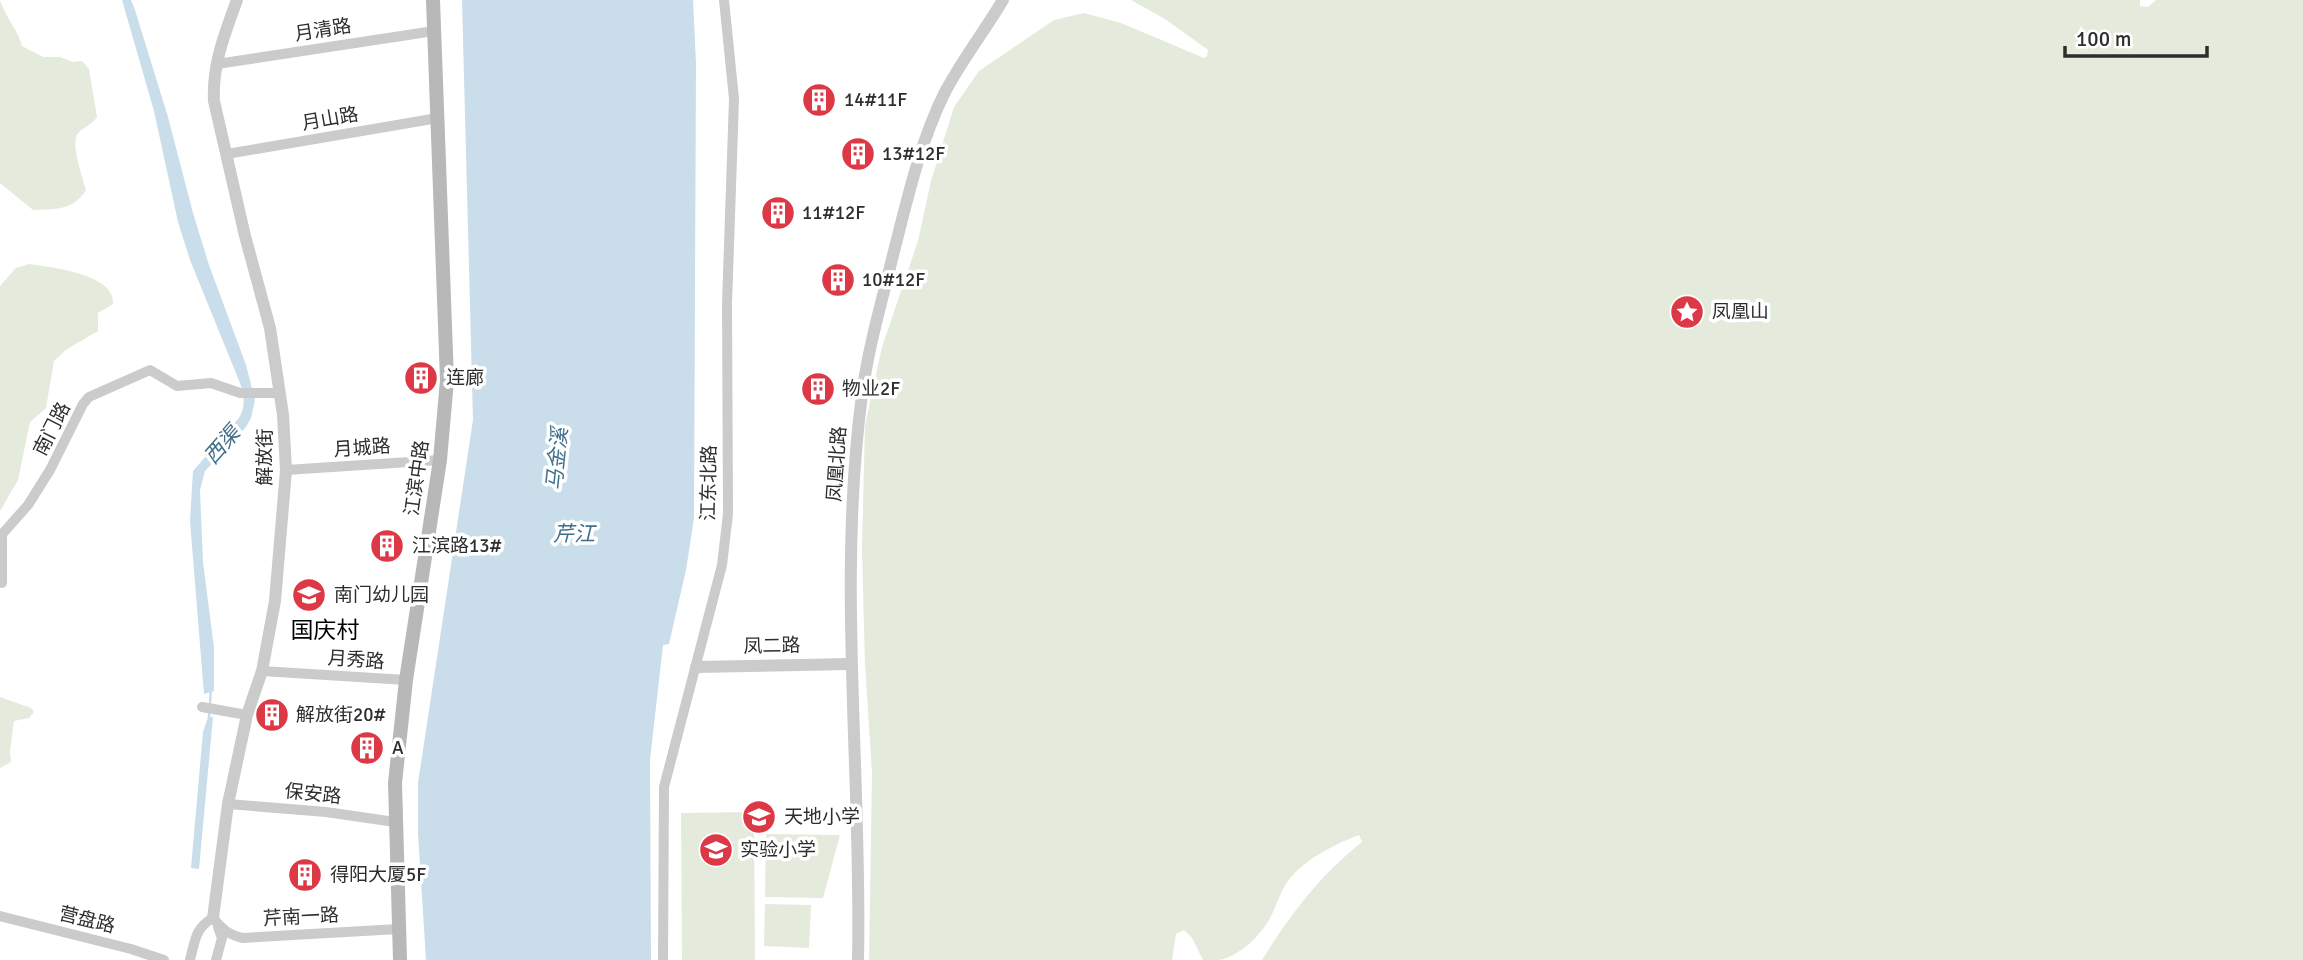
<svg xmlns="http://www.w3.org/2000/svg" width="2303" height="960" font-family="Signika,'Noto Sans SC',sans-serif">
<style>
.green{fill:#e4ebdc}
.water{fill:#c9ddea}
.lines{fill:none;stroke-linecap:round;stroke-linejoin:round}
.stream{stroke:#c9ddea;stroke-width:2.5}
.minor{stroke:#cbcbcb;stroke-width:10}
.tertiary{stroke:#cbcbcb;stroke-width:12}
.secondary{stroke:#b8b8b8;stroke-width:14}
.labels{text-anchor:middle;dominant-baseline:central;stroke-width:7;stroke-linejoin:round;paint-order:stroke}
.street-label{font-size:19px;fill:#2e2e2e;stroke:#fff}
.poi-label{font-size:19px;fill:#2e2e2e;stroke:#fff;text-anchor:start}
.water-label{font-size:21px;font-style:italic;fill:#406f8c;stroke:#fff}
.quarter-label{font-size:23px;fill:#000;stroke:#fff}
</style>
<rect width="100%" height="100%" fill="#fff"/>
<g class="green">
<path d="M0,0C5,17 17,28 22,46L43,57H60L73,62L82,61L89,69L97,117C92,125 81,128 77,135C71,146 83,178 86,190C73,211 55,209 33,210L0,183Z"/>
<path d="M1131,0H2140V6L2148,7L2156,0H2303V960H1262C1291,914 1319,876 1362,842L1359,835C1334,845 1310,856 1291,877C1280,890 1277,906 1269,920C1260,936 1238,957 1219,960C1214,960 1208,960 1203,960L1192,938L1184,930L1176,934L1172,960H869L872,773L865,665L862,547L865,425L882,347L918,241L931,181L954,107L979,71L1054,20L1084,13L1121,23L1204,58L1207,56L1208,50L1165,19Z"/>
<path d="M29,264C50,267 116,274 113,304L98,313V331L67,349L54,361L46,408L30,422L18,480L0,511V286L16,268Z"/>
<polygon points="0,697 31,708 34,712 29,718 14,721 10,751 11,762 0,768"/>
<polygon points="754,812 755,960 682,960 681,813"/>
<polygon points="766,834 840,835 823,898 765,897"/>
<polygon points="765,904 811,905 809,948 764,946"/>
</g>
<g class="water">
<path d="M122,0H131L135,10L168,117L193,213L209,265L246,365L255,400L251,418L246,427L205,471L200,490L203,562L214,648V691L204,694L190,521L193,471L239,418C246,406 244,395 240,383L190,260L178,222L154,111Z"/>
<polygon points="462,0 693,0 696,63 694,518 686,570 669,644 663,645 650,760 651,960 426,960 418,833 418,783 473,420"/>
<polygon points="208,717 213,717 199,869 191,868 203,732"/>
</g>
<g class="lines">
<polyline class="stream" points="209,717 211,689"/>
<g class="minor">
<polyline points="217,64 434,31"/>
<polyline points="227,154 438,118"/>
<polyline points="286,470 440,460"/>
<polyline points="2,583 2,535 4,532 28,505 50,470 83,404 89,397 150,370 177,386 211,383 240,393 279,393"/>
<polyline points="262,671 406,680"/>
<polyline points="202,707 247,715"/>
<polyline points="228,804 326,812 395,822"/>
<polyline points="0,916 131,949 164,960"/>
<path d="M213,918C222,929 229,935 243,938L398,929"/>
<path d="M190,960C195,941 195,928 213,918"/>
<polyline points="216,960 222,938 218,927"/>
<polyline points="663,960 664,787 722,565 728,514 727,304 734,99 724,0"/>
</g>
<g class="tertiary">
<polyline points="696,667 850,664"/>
<path d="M213,918L228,804L247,715L262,671L275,601L286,470L283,415L270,328L245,236L214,101C212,65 225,33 237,0"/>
<path d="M858,960C862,772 837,582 862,395C868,348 882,301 893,255C907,201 919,145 944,94C961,61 984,32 1003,0"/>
</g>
<polyline class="secondary" points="400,960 395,783 406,680 440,460 447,380 433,0"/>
</g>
<defs>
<g id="building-disc" transform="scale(1.75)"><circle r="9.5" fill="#dd3846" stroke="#fff"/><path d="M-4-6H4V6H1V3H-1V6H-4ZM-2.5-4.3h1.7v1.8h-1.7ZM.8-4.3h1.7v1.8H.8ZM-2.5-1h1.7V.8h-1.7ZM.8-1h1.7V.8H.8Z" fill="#fff"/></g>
<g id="sight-disc" transform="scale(1.75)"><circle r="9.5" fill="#dd3846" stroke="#fff"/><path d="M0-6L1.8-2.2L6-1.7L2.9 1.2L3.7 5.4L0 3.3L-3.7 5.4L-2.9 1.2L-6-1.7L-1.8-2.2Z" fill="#fff"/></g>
<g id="school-disc" transform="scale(1.75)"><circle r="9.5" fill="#dd3846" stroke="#fff"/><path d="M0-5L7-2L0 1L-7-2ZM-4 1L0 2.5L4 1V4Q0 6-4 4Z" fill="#fff"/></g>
</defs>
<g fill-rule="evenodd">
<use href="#building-disc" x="819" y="100"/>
<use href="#building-disc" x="858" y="154"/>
<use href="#building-disc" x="778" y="213"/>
<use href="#building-disc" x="838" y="280"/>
<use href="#sight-disc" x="1687" y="312"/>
<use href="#building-disc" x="421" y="378"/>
<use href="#building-disc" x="818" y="389"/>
<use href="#building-disc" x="387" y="546"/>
<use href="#school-disc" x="309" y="595"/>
<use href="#building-disc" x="272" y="715"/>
<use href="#building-disc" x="367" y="748"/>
<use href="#school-disc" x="759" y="817"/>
<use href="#school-disc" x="716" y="850"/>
<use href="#building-disc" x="305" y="875"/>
</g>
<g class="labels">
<g class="street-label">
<text transform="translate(323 30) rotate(-9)">月清路</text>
<text transform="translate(330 119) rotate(-10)">月山路</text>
<text transform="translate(52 429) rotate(-63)">南门路</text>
<text transform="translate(362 448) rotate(-4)">月城路</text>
<text transform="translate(265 457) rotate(-90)">解放街</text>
<text transform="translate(837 464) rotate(-86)">凤凰北路</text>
<text transform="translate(417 478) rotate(-82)">江滨中路</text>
<text transform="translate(709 483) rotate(-89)">江东北路</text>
<text transform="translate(772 646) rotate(-1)">凤二路</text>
<text transform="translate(356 660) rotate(4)">月秀路</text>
<text transform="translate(313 794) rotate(6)">保安路</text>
<text transform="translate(301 917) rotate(-3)">芹南一路</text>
<text transform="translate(87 920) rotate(14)">营盘路</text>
</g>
<g class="poi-label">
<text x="844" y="100">14#11F</text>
<text x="882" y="154">13#12F</text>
<text x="802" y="213">11#12F</text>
<text x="862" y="280">10#12F</text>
<text x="1712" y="312">凤凰山</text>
<text x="446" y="378">连廊</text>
<text x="842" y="389">物业2F</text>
<text x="412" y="546">江滨路13#</text>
<text x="334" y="595">南门幼儿园</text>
<text x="296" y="715">解放街20#</text>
<text x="392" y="748">A</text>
<text x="784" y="817">天地小学</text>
<text x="740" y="850">实验小学</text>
<text x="330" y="875">得阳大厦5F</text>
</g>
<g class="water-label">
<text transform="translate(222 445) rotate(-49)">西渠</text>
<text transform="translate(557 459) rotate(-84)">马金溪</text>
<text x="574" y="534">芹江</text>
</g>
<g class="quarter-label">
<text x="325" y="630">国庆村</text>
</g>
</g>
<path d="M2065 46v10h142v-10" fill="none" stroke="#2e2e2e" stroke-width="3.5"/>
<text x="2076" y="46" font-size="21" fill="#2e2e2e" stroke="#ffffff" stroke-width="5" paint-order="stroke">100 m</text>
</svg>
